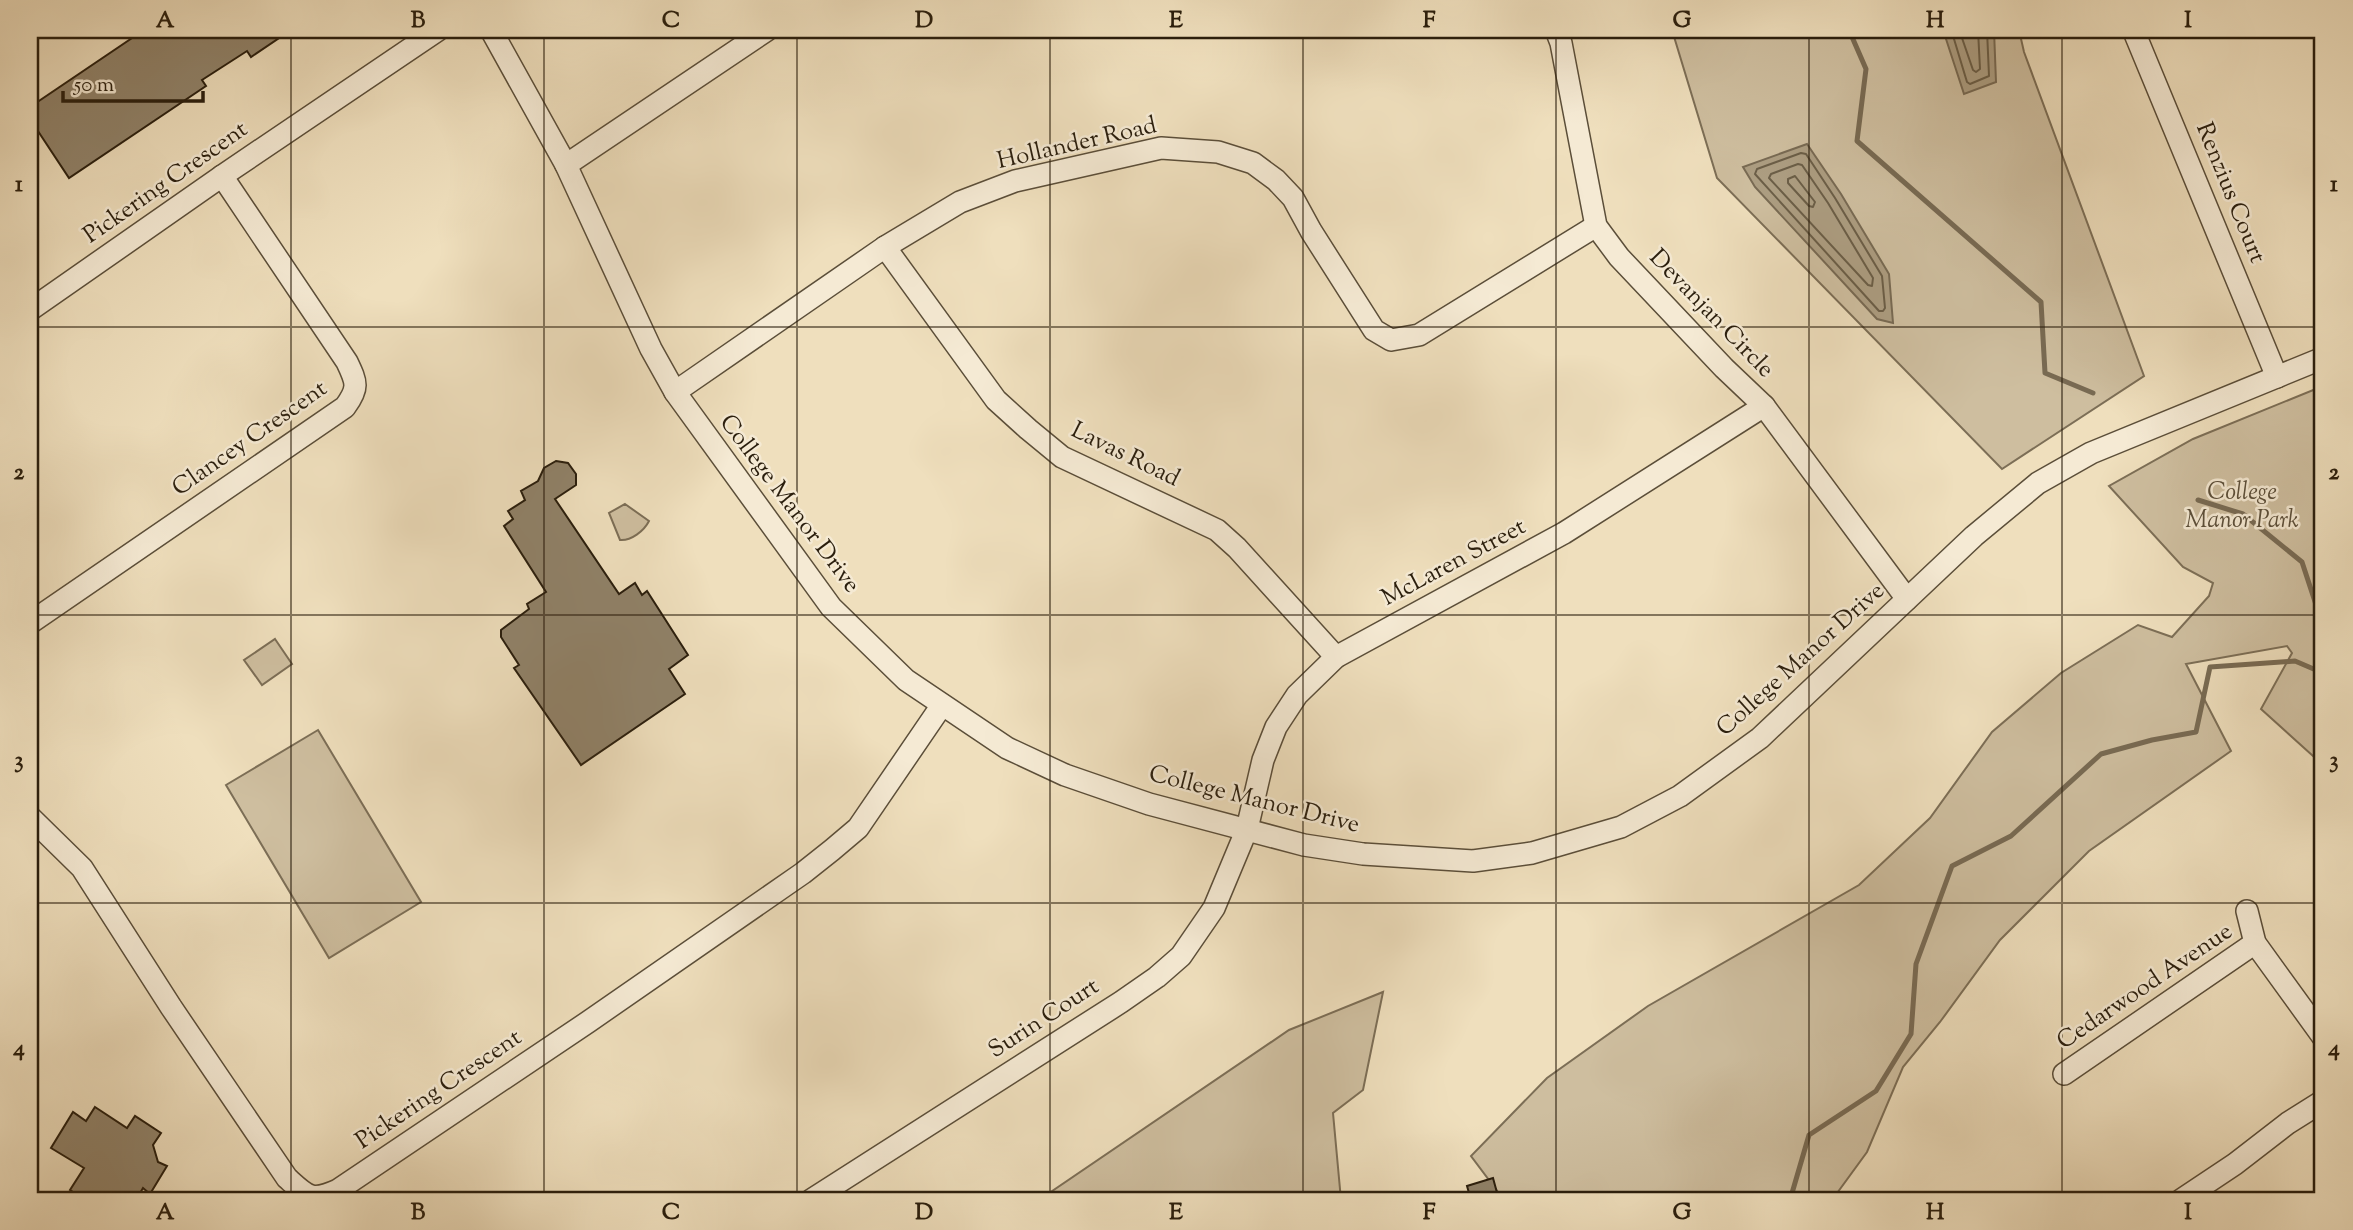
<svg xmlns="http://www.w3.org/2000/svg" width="2353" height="1230" font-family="'Sorts Mill Goudy',serif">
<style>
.green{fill:#cebe9f;stroke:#7c6e56;stroke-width:2}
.water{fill:#ac9d81;stroke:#786a53;stroke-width:2}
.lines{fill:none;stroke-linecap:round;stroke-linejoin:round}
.shore{stroke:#6b5e47;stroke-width:2}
.stream{stroke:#786a53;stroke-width:5}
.building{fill:#908269;stroke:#2a1e0d;stroke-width:2}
.minor-casing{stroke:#5b4e39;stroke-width:24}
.minor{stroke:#f5ead4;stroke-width:21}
.grid{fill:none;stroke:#2a1e0d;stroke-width:2;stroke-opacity:0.55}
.labels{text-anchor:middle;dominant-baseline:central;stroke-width:5;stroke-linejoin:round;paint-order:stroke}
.street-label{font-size:24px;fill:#2a1e0d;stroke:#f5ead4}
.park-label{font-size:24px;font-style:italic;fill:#5b4e39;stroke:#f5ead4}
.neatline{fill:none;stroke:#2a1e0d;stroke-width:2.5}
.grid-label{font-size:23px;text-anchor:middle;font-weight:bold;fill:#2a1e0d}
</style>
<rect width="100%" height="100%" fill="#efdfbd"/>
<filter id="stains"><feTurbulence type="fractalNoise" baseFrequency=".00286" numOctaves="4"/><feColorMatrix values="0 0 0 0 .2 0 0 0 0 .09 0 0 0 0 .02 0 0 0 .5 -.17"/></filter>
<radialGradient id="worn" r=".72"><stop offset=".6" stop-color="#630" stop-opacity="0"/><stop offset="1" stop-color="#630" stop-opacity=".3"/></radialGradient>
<g class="green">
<polygon points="1672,30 2019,30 2024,52 2144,376 2002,469 1717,178"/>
<polygon points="2323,386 2323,765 2261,709 2292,653 2287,646 2186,664 2231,751 2089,851 2000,940 1940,1022 1903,1067 1867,1152 1832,1200 1504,1200 1471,1156 1547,1078 1648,1006 1859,885 1930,818 1992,732 2061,673 2138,625 2172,637 2209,596 2213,583 2183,567 2109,486 2193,439"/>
<path d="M625,504L649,521C644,531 631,541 620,540L609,513Z"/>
<polygon points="275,639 292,664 262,685 244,660"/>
<polygon points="318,730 421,902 329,958 226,785"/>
<polygon points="1383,992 1363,1090 1333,1113 1341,1200 1039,1200 1289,1030"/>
</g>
<g class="water">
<polygon points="1947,30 1994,30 1996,82 1964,94 1946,39"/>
<polygon points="1807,144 1841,194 1889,274 1893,323 1877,319 1755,187 1743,167"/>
</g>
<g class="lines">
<g class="shore">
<polyline points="1954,30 1954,39 1967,82 1970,84 1989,76 1987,30"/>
<polyline points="1962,30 1962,38 1973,70 1976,72 1980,69 1978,30"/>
<polygon points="1801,153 1806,154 1835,198 1882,276 1885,308 1883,311 1879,311 1755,174 1757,169"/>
<polygon points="1798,164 1802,165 1828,203 1873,278 1872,286 1868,285 1769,178 1771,174"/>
<polygon points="1795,176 1815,202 1813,207 1809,206 1788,183 1788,179"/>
</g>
<g class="stream">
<polyline points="1849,30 1866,69 1857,141 2041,302 2045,373 2093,393"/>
<polyline points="2198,500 2243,514 2302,562 2323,626"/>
<polyline points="1790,1200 1809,1135 1876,1091 1911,1034 1916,964 1952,866 2011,836 2101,754 2152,740 2196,732 2210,667 2295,661 2323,673"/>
</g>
</g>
<g class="building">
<polygon points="144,30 291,30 251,57 247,51 202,80 206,86 69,178 30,119 30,107"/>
<polygon points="556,461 568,463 576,474 576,485 555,499 619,594 635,583 642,595 647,591 688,655 669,669 685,694 581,765 514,668 519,665 501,637 501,630 529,609 527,604 546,592 504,526 513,519 508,511 525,500 521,491 538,481 544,468"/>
<polygon points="95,1107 127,1128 135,1116 161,1133 153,1145 158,1162 167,1166 150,1194 143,1188 136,1200 86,1200 70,1190 84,1168 51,1148 73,1112 86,1121"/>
<polygon points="1493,1178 1499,1200 1471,1200 1467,1186"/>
</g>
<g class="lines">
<g class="minor-casing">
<g id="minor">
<polyline points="491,30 566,165 651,349 675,392 831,607 906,680 1007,748 1065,775 1149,804 1304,845 1363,854 1473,861 1532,853 1621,827 1680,796 1760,738 1974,536 2038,483 2091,453 2323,358"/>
<polyline points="1556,30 1561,43 1596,226 1619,257 1724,368 1764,406 1907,599"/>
<polyline points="2137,30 2135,34 2277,377"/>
<polyline points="566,165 767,30"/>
<polyline points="885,247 996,400 1028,429 1062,457 1217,530 1237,548 1336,657"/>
<polyline points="30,310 222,176 438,30"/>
<polyline points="675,392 885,247 960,202 1015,181 1161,148 1218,152 1253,163 1276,180 1293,198 1311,231 1374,330 1391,340 1419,335 1596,226"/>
<path d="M30,623L345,407C359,388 357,383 347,362L222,176"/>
<path d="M30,817L82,868L171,1007L287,1178C308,1197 311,1202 338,1190L588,1022L803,873L832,850L858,828L942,705"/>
<polyline points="2247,911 2255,943 2323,1037"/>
<polyline points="2064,1074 2255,943"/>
<polyline points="811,1200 1121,1002 1157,977 1181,956 1214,908 1247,829 1263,760 1276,727 1297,695 1336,657 1564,533 1764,406"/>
<polyline points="2181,1200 2235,1164 2288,1123 2323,1101"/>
</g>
</g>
<use href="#minor" class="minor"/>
</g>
<path class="grid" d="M291,30V1200M544,30V1200M797,30V1200M1050,30V1200M1303,30V1200M1556,30V1200M1809,30V1200M2062,30V1200M30,327H2323M30,615H2323M30,903H2323"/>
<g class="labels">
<g class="street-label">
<text transform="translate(1077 144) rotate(-13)">Hollander Road</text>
<text transform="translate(166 183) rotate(-35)">Pickering Crescent</text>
<text transform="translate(2230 193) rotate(68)">Renzius Court</text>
<text transform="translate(1711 314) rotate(46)">Devanjan Circle</text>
<text transform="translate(250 439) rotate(-35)">Clancey Crescent</text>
<text transform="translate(1125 455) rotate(26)">Lavas Road</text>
<text transform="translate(789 504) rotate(53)">College Manor Drive</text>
<text transform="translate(1454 563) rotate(-28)">McLaren Street</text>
<text transform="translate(1801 660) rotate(-42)">College Manor Drive</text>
<text transform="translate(1254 800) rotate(14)">College Manor Drive</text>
<text transform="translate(2145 987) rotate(-34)">Cedarwood Avenue</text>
<text transform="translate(1044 1019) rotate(-33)">Surin Court</text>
<text transform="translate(439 1090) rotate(-34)">Pickering Crescent</text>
</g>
<g class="park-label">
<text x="2242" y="493">College<tspan x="2242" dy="28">Manor Park</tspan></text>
</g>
</g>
<rect width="2353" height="1230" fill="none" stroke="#efdfbd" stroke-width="77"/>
<path d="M63 91v10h140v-10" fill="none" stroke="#2a1e0d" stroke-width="3.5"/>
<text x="74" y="91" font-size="21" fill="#2a1e0d" stroke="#f5ead4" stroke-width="5" paint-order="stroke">50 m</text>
<rect x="38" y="38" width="2276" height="1154" class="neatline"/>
<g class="grid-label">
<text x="165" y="27">A</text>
<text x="418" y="27">B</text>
<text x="671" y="27">C</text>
<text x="924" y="27">D</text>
<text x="1176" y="27">E</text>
<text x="1429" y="27">F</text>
<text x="1682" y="27">G</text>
<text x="1935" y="27">H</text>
<text x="2188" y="27">I</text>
<text x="19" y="191">1</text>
<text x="2334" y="191">1</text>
<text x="19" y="479">2</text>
<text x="2334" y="479">2</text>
<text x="19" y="767">3</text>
<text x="2334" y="767">3</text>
<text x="19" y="1055">4</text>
<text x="2334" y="1055">4</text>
<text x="165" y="1219">A</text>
<text x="418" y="1219">B</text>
<text x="671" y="1219">C</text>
<text x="924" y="1219">D</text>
<text x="1176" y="1219">E</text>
<text x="1429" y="1219">F</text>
<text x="1682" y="1219">G</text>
<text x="1935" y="1219">H</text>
<text x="2188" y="1219">I</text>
</g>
<rect width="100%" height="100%" filter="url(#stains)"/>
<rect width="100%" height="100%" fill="url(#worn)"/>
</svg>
